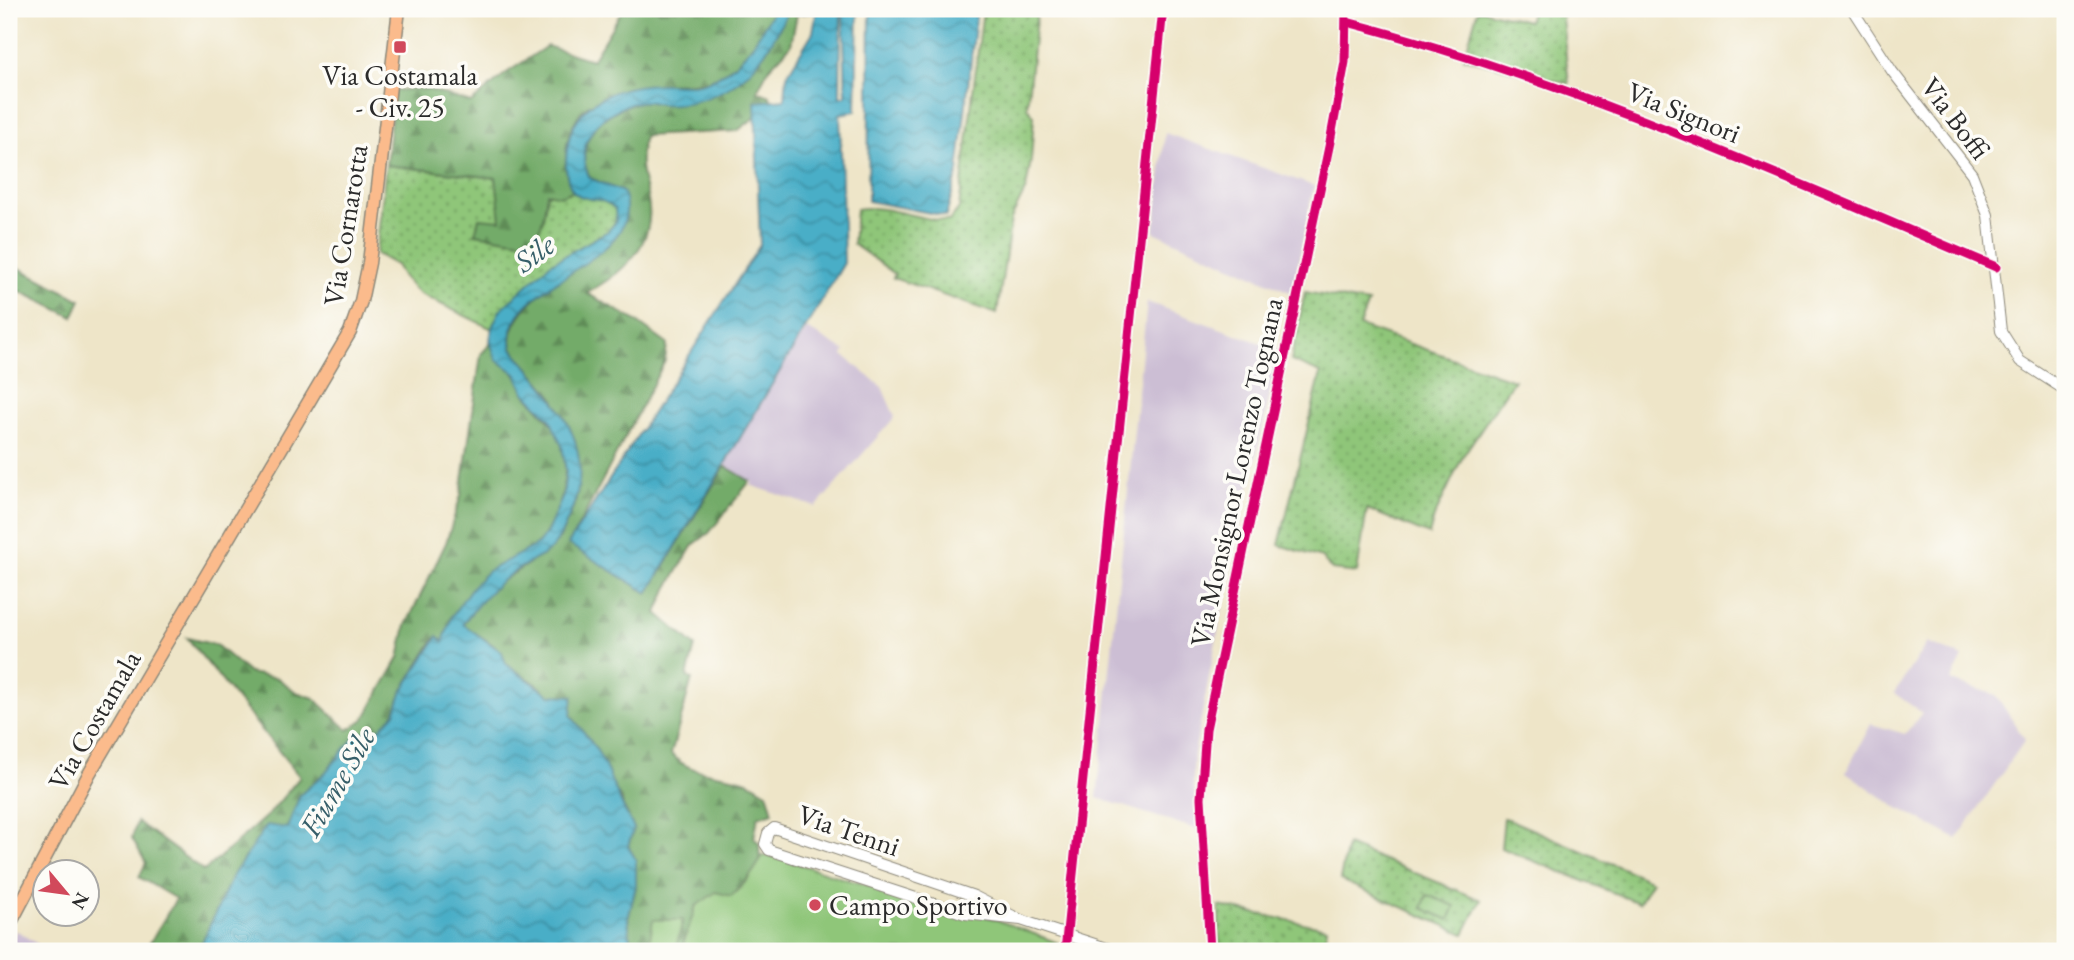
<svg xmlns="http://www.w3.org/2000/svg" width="2074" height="960" font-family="'EB Garamond',serif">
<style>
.industrial{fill:#ccbed4}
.grass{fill:url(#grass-dots);stroke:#5d7852;stroke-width:2}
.forest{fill:url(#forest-firs);stroke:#4f6b4a;stroke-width:2}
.park{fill:#8fc679;stroke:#5d7852;stroke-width:2}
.water{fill:url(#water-waves);stroke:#3a6c79;stroke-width:2}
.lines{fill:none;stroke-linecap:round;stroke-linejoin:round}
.minor-casing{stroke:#8c887a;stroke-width:12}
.major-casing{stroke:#8c887a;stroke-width:15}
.minor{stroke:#fff;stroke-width:10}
.major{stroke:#fbbb8c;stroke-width:12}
.cycleway-casing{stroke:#fdfcf7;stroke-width:13}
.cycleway{stroke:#d6006c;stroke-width:9}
.poi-dot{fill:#d1495b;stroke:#fdfcf7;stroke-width:2.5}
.labels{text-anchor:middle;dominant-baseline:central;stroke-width:7;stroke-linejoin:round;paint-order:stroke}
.poi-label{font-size:28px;fill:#2b2b2b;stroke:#fdfcf7}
.street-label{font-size:28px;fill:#2b2b2b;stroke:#fdfcf7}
.water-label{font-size:30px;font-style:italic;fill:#375f69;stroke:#fdfcf7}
</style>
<defs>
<pattern id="grass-dots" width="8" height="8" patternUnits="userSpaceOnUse" patternTransform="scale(1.75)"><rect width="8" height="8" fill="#8fc679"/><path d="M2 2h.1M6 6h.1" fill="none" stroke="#75a163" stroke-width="1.8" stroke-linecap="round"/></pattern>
<pattern id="forest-firs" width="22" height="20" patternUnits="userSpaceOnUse" patternTransform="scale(1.75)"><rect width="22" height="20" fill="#73ab69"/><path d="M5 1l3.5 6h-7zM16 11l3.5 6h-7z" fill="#5f8b57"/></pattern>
<pattern id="water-waves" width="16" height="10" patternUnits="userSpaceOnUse" patternTransform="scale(1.75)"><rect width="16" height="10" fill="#48aec7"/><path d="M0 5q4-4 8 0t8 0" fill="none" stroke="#3c8ea2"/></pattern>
</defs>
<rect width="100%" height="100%" fill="#fdfcf7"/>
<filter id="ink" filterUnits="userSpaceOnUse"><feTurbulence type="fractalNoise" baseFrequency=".0143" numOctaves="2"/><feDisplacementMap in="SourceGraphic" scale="14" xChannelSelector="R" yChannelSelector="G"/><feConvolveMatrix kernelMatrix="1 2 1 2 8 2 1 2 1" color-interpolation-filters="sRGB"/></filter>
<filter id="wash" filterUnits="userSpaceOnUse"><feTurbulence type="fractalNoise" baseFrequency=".00686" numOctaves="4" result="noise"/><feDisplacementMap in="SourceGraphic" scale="28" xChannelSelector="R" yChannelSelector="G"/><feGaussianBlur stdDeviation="1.57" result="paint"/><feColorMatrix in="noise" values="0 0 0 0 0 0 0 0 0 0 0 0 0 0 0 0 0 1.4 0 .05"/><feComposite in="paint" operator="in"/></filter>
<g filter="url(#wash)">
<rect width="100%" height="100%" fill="#eee5c8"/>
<g class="industrial">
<polygon points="1165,133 1314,186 1292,293 1154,232"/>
<polygon points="1147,302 1280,350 1228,580 1194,755 1193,782 1200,830 1097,798"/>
<polygon points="807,329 845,351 843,355 882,387 895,417 816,507 750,485 753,483 714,460"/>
<polygon points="1927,643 1963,657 1951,681 1996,695 2025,740 1957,839 1893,805 1846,772 1871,724 1905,734 1922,713 1894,693"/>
<polygon points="16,930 48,951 9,951"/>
</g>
<g class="grass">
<path d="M983,9H1037L1027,107L1034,116L1031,160L1026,189L1011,219L997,314L893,278L895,274L853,244L856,209C887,204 917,220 949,221L959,208Z"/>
<polygon points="1478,9 1528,21 1532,9 1561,9 1569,84 1464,58"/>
<path d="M386,165L496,178L502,221L479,218L476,234L528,242C544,233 544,209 547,193C557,195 566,190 574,192C588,194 605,199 616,209V222L608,231L550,264L492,329L418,293L403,277L396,265L376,254Z"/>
<polygon points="1305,292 1368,303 1359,326 1514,380 1463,456 1434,517 1429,535 1367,509 1357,573 1332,570 1322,558 1279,545 1321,373 1291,361"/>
<polygon points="1504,818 1508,819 1652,881 1639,903 1501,848"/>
<polygon points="1347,845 1481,900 1464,934 1340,880"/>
<polygon points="1219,906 1327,928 1323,951 1219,951"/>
</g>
<g class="forest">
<path d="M623,9H774C762,31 748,58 726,72C702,87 689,82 664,84C654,85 593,102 587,106C576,114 570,132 567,144C565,159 565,177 573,191L560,196L547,193C544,210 544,233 528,242L475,234L479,218L501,220L496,178L386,165L394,90L427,89L471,103L505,74L547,46L592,60Z"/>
<path d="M789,9H817V12L797,14L791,45L769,68L757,91L770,96L772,105L737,131L644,136C638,159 641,173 647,195C659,243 624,273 586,293L633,319L667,344L665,361L569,544L648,593L725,466L750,481L709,533L693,545L667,589L657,613L695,646L687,677L692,679L671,754C692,777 720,771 747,781C754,784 760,788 767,792L773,812L758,817L754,838L759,843L760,865L731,896L696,906L681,951H623L630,937L628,919L636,886V860L628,846L634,828L624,813L622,800L609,781L604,764L571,715L538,685L506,664C499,642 479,638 462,624L491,588L548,551L560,538L576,500L554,398L512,348C502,305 582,266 610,244L623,192L590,178C571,141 603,110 639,102C646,100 653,103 660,104C682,105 708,99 727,88C756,72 775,38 789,9Z"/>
<polygon points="9,263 81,300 73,317 9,286"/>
<path d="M491,343C496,366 506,362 516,375C521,380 521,388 526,394C539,412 556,422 562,446C570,474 560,526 536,545C509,567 478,586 454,614C449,620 448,634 443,643L438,637L434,639L403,690L395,713L380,730L357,735L327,771L300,795L287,828L267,826L233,875L198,951H145L176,899L139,877L146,863L132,838L137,822L204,871L270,813L300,777L187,638L216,645L249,673L277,678L296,692L314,698L348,730L364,719L399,658L406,625L446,543L461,495L481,354Z"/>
</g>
<g class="park">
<path d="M762,856H775L845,879L992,918L1058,943L1057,951H681L696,906L716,892L731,896C742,888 758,867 762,856Z"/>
<polygon points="1427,895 1455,906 1449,920 1422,908"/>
<polygon points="653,920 683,920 675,951 648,951"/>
</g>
<g class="water">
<path d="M774,9H789C774,40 758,71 728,88C707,100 684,106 660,104C653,103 646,100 639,102C603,109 571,141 590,178L623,192C651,264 496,281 512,348C552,397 600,443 571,512C565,526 561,538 551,549C541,558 526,564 515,571C493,586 478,603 463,624L502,652L506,664L550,695L573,696L571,716C582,730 596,745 603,762C614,784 621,807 634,828L628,846L636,860V886L628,919L630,937L623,951H198L233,875L267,825L287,828L300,795L327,771L357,734L380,729L395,713L403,690L438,636L443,642L452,616L472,587L488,571L538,544L547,532L563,496L566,471L562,446L550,419L525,393L516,374L496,359L490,341L492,327L500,310L550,264L608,231L616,222L615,209C602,195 583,203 573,191C564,178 565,158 568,144C576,98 623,84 664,84C678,84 692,87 706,82C739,70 758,39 774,9Z"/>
<polygon points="817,9 841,9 840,97 846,96 843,9 858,9 856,111 840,114 844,263 648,593 568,544 760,245 755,102 785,99 787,75 813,32"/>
<polygon points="870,9 977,9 958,172 946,216 868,201"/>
</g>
</g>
<g filter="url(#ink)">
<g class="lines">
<g class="minor-casing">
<g id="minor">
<polyline points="1852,9 1892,71 1972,174 1988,215 2001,331 2020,361 2065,390"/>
<path d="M1347,22C1571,81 1783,177 1996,267"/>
<polyline points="1021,920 965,914 769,850 765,844 768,833 774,828 974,896 1021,920 1116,951"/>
<polyline points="1210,951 1201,798 1206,729 1330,142 1345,62 1346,9"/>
</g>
</g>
<g class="major-casing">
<polyline id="major" points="9,926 89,774 350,332 361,301 369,263 399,9"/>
</g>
<use href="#minor" class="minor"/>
<use href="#major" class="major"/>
<g class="cycleway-casing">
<g id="cycleway">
<path d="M1347,22C1571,81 1783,177 1996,267"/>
<polyline points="1065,951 1163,9"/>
<polyline points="1210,951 1201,798 1206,729 1330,142 1345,62 1346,9"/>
</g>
</g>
<use href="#cycleway" class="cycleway"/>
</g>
</g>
<g class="poi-dot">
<rect x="393" y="40" width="14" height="14" rx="3.5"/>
<circle cx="815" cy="905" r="7"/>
</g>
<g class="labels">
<g class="poi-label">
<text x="400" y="75">Via Costamala<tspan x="400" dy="32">- Civ. 25</tspan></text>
<text x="829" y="905" text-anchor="start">Campo Sportivo</text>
</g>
<g class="street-label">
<text transform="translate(1684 112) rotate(22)">Via Signori</text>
<text transform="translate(1956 118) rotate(53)">Via Boffi</text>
<text transform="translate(345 225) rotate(-81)">Via Cornarotta</text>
<text transform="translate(1236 472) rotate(-78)">Via Monsignor Lorenzo Tognana</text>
<text transform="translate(94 720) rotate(-60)">Via Costamala</text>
<text transform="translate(849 830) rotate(19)">Via Tenni</text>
</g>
<g class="water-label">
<text transform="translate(534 253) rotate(-36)">Sile</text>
<text transform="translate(337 782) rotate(-60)">Fiume Sile</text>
</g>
</g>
<rect width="2074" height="960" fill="none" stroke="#fdfcf7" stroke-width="35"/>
<g transform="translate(66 893) rotate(119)"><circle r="33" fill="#fdfcf7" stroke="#a9a8a5" stroke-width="2"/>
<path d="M0-5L12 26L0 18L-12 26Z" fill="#d1495b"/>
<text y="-10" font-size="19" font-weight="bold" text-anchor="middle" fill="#2b2b2b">N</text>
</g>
</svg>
